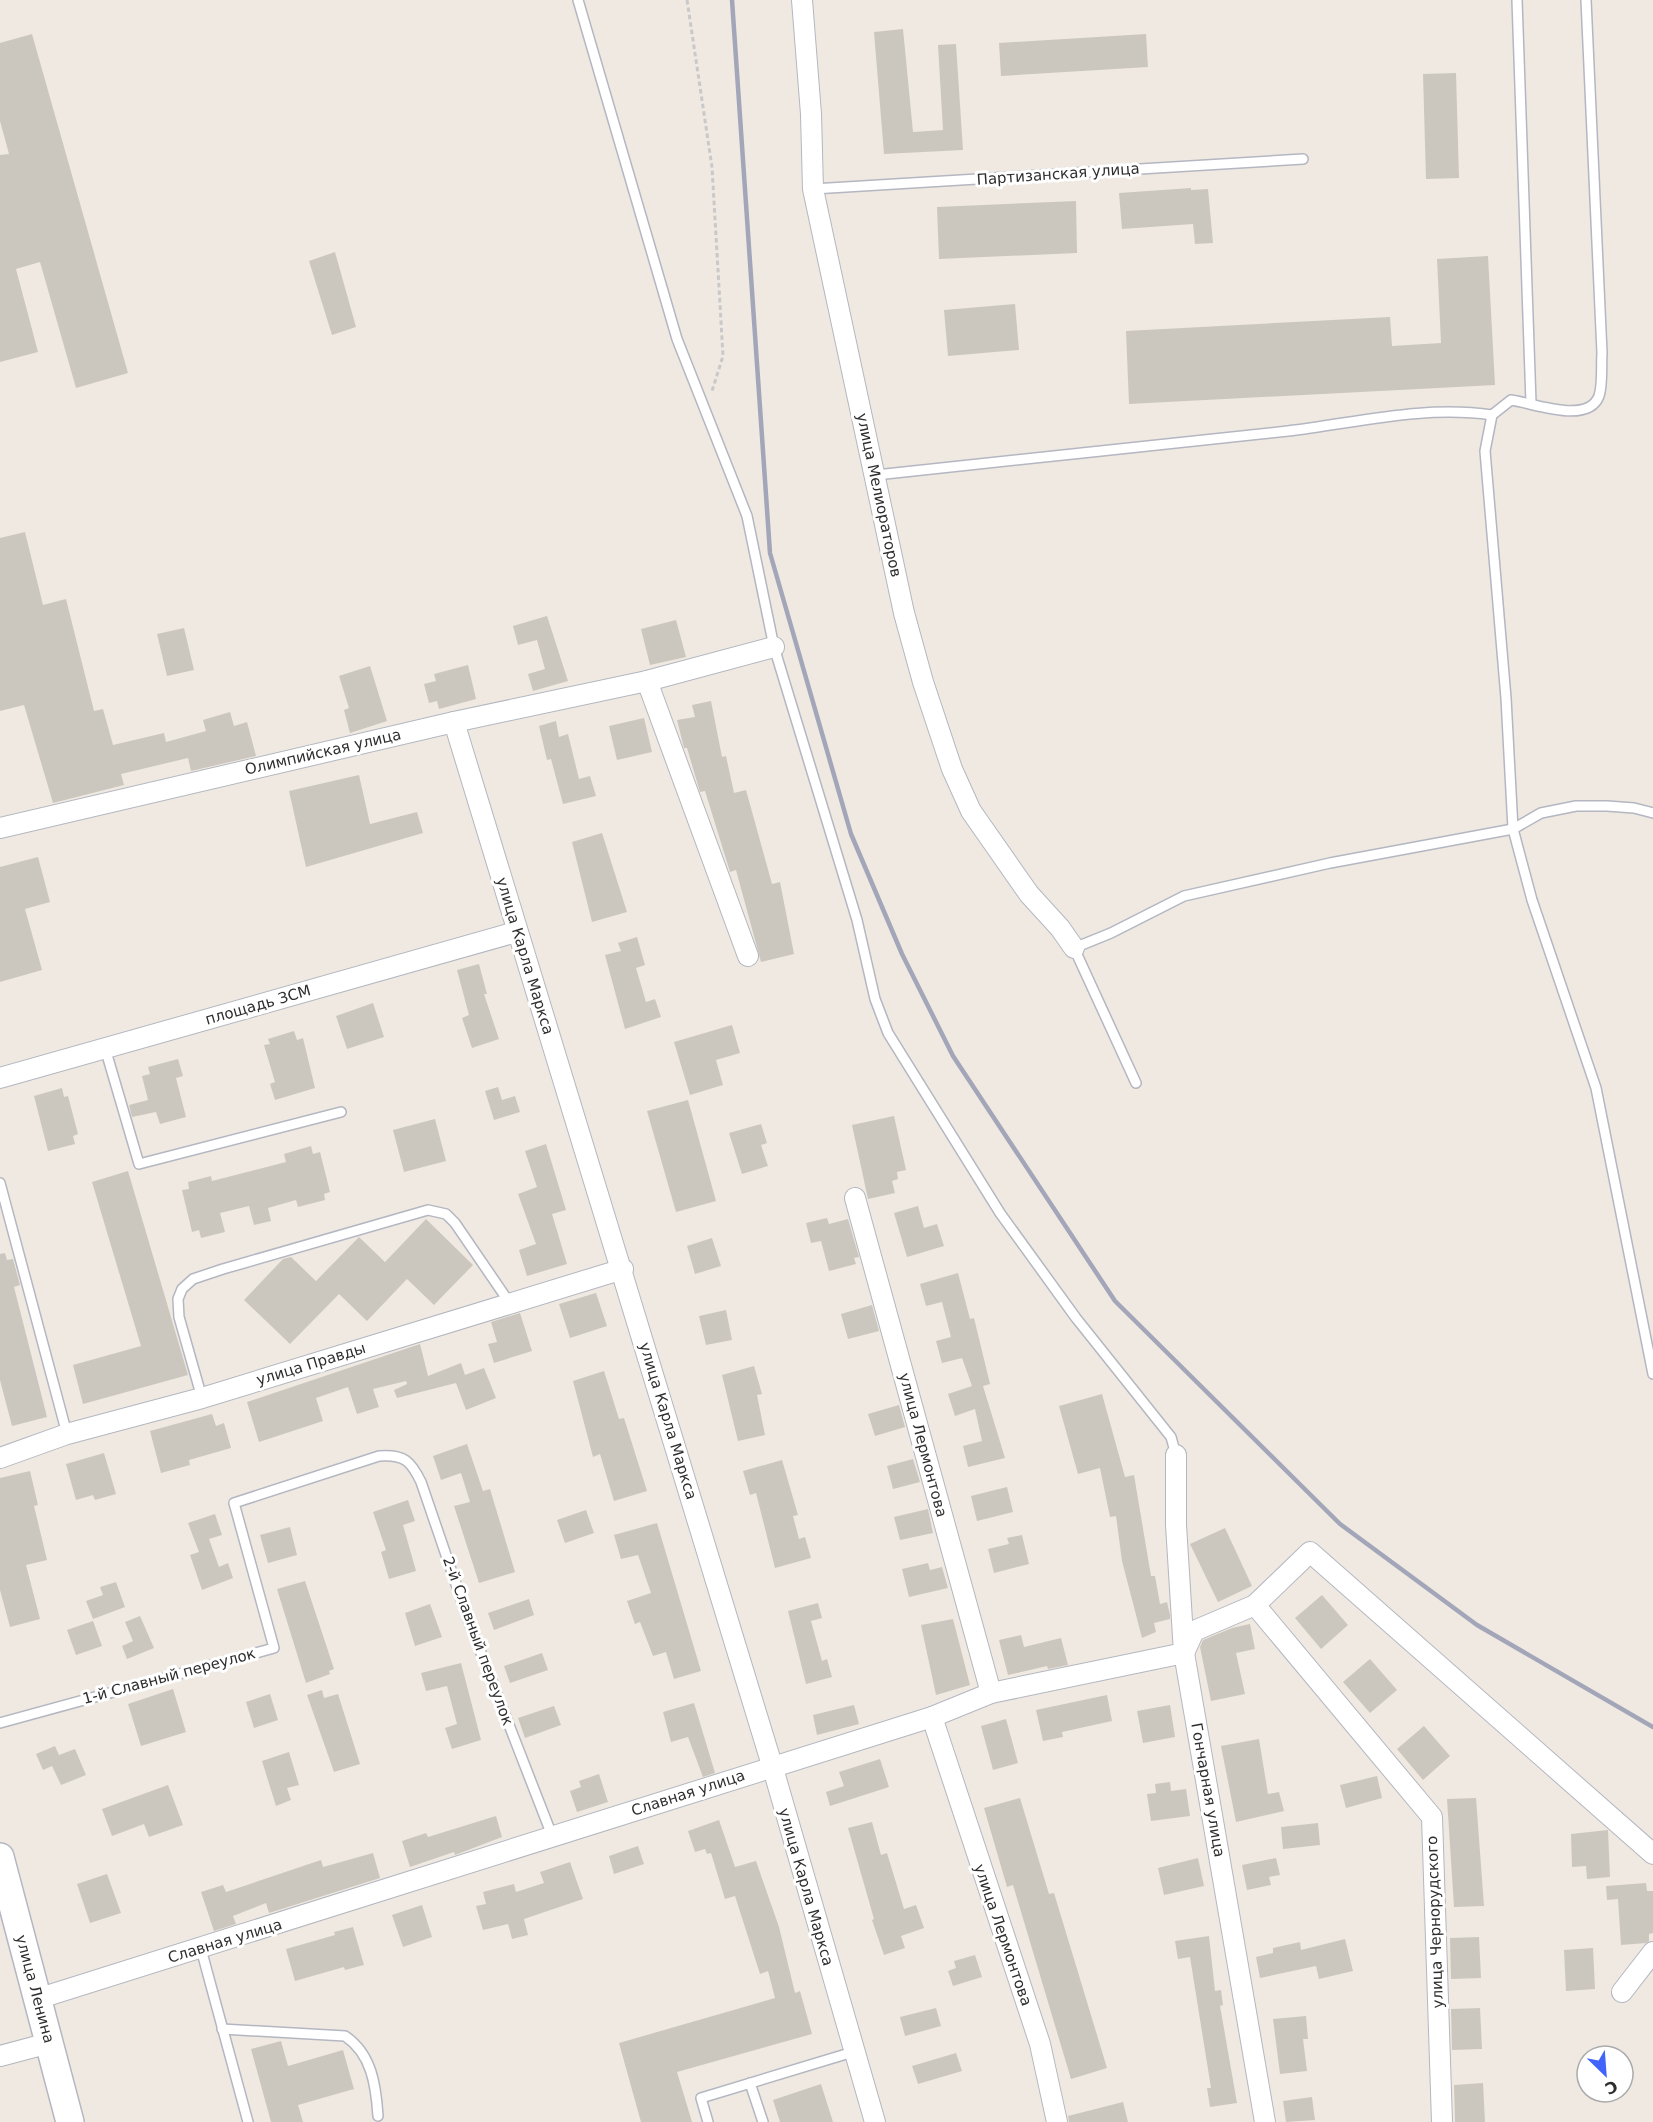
<svg xmlns="http://www.w3.org/2000/svg" width="1653" height="2122" font-family="'DejaVu Sans',sans-serif">
<style>
.building{fill:#cbc7bf}
.lines{fill:none;stroke-linecap:round;stroke-linejoin:round}
.lane-casing{stroke:#b4b7c1;stroke-width:12}
.street-casing{stroke:#b4b7c1;stroke-width:22}
.secondary-casing{stroke:#b4b7c1;stroke-width:30}
.path{stroke:#c9c9c9;stroke-width:3;stroke-dasharray:4.5 3;stroke-linecap:butt}
.lane{stroke:#fff;stroke-width:9}
.street{stroke:#fff;stroke-width:20}
.secondary{stroke:#fff;stroke-width:27}
.rail{stroke:#a3a6b8;stroke-width:4.5}
.labels{text-anchor:middle;dominant-baseline:central;stroke-width:6;stroke-linejoin:round;paint-order:stroke}
.street-label{font-size:15px;fill:#2e2e2e;stroke:#fff}
</style>
<rect width="100%" height="100%" fill="#efe9e1"/>
<g class="building">
<polygon points="903,29 913,132 943,130 938,45 956,44 963,150 884,154 874,32"/>
<polygon points="32,34 128,373 76,388 40,262 16,269 38,352 0,362 0,155 9,154 0,121 0,43"/>
<polygon points="1146,34 1148,67 1001,76 999,43"/>
<polygon points="1456,73 1459,178 1426,179 1423,74"/>
<polygon points="1191,188 1191,190 1208,189 1213,243 1195,244 1193,224 1122,229 1119,193"/>
<polygon points="1076,201 1077,253 939,259 937,207"/>
<polygon points="335,252 356,327 332,335 309,261"/>
<polygon points="1488,256 1495,385 1129,404 1126,331 1390,317 1392,346 1441,343 1437,259"/>
<polygon points="1015,304 1019,350 948,356 944,310"/>
<polygon points="25,532 43,605 66,599 94,711 103,709 113,745 164,733 166,742 206,731 203,720 230,712 234,726 247,722 256,756 191,771 188,758 121,774 124,785 53,803 24,705 0,711 0,538"/>
<polygon points="547,616 568,681 533,691 528,674 545,669 537,640 518,645 513,626"/>
<polygon points="676,620 686,657 650,665 641,629"/>
<polygon points="184,628 194,670 167,676 157,634"/>
<polygon points="468,665 476,699 439,709 437,701 429,703 424,684 436,681 434,674"/>
<polygon points="370,666 387,721 350,733 344,710 349,708 339,676"/>
<polygon points="711,701 722,757 726,756 734,793 746,790 772,884 780,882 794,954 761,962 736,870 730,872 705,791 700,792 687,748 684,748 677,720 695,717 692,705"/>
<polygon points="644,718 652,752 617,760 609,726"/>
<polygon points="556,721 559,737 568,734 579,779 590,776 596,796 563,804 551,759 547,760 539,726"/>
<polygon points="359,775 370,824 417,812 423,833 306,867 289,791"/>
<polygon points="602,833 627,912 592,922 572,842"/>
<polygon points="38,857 50,902 25,909 42,970 0,982 0,867"/>
<polygon points="637,937 645,965 636,968 646,1002 655,999 661,1017 625,1029 605,955 621,951 618,943"/>
<polygon points="479,964 487,994 484,994 499,1039 472,1048 462,1018 469,1015 457,970"/>
<polygon points="373,1003 384,1037 347,1049 336,1016"/>
<polygon points="732,1025 740,1053 716,1060 723,1085 690,1095 674,1042"/>
<polygon points="294,1031 297,1040 303,1038 315,1088 275,1100 270,1084 275,1082 264,1045 270,1044 268,1039"/>
<polygon points="178,1059 183,1076 176,1078 186,1117 160,1124 156,1112 132,1117 129,1105 148,1100 142,1076 150,1074 148,1067"/>
<polygon points="498,1087 502,1100 515,1096 520,1112 494,1120 485,1091"/>
<polygon points="62,1088 64,1097 68,1096 78,1134 73,1136 75,1144 48,1151 34,1096"/>
<polygon points="688,1100 716,1201 676,1212 647,1111"/>
<polygon points="894,1116 906,1170 897,1172 898,1179 892,1181 895,1193 868,1199 852,1125"/>
<polygon points="435,1119 446,1161 404,1172 393,1130"/>
<polygon points="761,1124 767,1143 761,1145 768,1166 742,1174 729,1133"/>
<polygon points="546,1144 566,1210 552,1214 567,1264 527,1276 519,1250 536,1244 518,1194 537,1187 525,1151"/>
<polygon points="311,1146 313,1154 320,1152 330,1192 324,1194 325,1200 298,1207 296,1200 268,1208 271,1221 254,1225 249,1206 220,1213 225,1232 201,1238 199,1230 192,1232 182,1190 189,1189 188,1182 211,1176 212,1181 286,1162 284,1154"/>
<polygon points="128,1171 188,1375 83,1404 73,1365 141,1346 92,1182"/>
<polygon points="918,1206 924,1228 937,1224 944,1246 907,1257 894,1213"/>
<polygon points="827,1218 829,1224 848,1219 859,1257 854,1258 856,1264 829,1271 821,1241 811,1243 806,1223"/>
<polygon points="426,1219 473,1265 434,1305 407,1279 367,1321 339,1294 290,1344 244,1300 283,1259 291,1257 316,1281 359,1237 385,1262"/>
<polygon points="712,1238 721,1266 695,1274 687,1246"/>
<polygon points="5,1253 7,1260 13,1259 20,1285 14,1287 47,1417 12,1426 0,1380 0,1254"/>
<polygon points="958,1273 970,1319 974,1318 990,1384 983,1386 1005,1458 968,1467 963,1446 982,1441 975,1409 955,1416 948,1394 972,1386 962,1358 942,1363 936,1341 951,1337 942,1302 926,1306 920,1284"/>
<polygon points="596,1293 607,1326 570,1338 559,1304"/>
<polygon points="872,1305 879,1331 848,1339 841,1314"/>
<polygon points="726,1310 732,1340 706,1345 699,1316"/>
<polygon points="520,1313 532,1351 494,1363 488,1344 497,1342 491,1322"/>
<polygon points="420,1344 428,1376 461,1363 465,1375 484,1368 496,1398 466,1410 456,1383 397,1398 394,1390 407,1384 406,1381 373,1389 379,1407 357,1414 348,1387 316,1398 323,1421 259,1442 247,1402"/>
<polygon points="754,1366 762,1394 757,1395 765,1435 738,1441 722,1375"/>
<polygon points="604,1371 619,1419 624,1418 647,1491 614,1501 600,1454 593,1457 573,1381"/>
<polygon points="1102,1394 1125,1477 1134,1475 1151,1576 1155,1576 1160,1604 1167,1602 1170,1615 1170,1619 1154,1623 1156,1632 1142,1638 1122,1561 1116,1516 1110,1517 1100,1468 1078,1474 1059,1406"/>
<polygon points="899,1405 905,1427 875,1436 868,1414"/>
<polygon points="212,1414 216,1426 224,1423 231,1448 189,1460 190,1465 161,1473 150,1431"/>
<polygon points="467,1444 483,1491 490,1489 515,1572 479,1583 454,1506 470,1502 461,1473 441,1480 433,1456"/>
<polygon points="104,1453 116,1494 95,1500 93,1495 76,1500 66,1464"/>
<polygon points="913,1459 920,1482 893,1489 887,1466"/>
<polygon points="782,1460 798,1515 793,1516 799,1539 805,1537 811,1558 775,1568 756,1493 750,1495 743,1471"/>
<polygon points="30,1471 38,1505 34,1506 47,1560 26,1565 40,1619 10,1627 0,1590 0,1478"/>
<polygon points="1007,1487 1013,1512 977,1521 971,1496"/>
<polygon points="408,1500 415,1521 403,1525 416,1571 389,1579 381,1552 386,1550 373,1512"/>
<polygon points="928,1509 933,1533 900,1540 894,1517"/>
<polygon points="586,1510 594,1533 565,1543 557,1520"/>
<polygon points="215,1514 222,1535 209,1539 219,1567 228,1563 233,1578 202,1590 190,1555 199,1552 188,1523"/>
<polygon points="657,1523 701,1671 674,1679 666,1652 653,1656 640,1622 635,1624 627,1601 651,1593 638,1555 621,1559 614,1535"/>
<polygon points="290,1527 297,1555 268,1563 260,1535"/>
<polygon points="1225,1528 1252,1586 1218,1602 1190,1544"/>
<polygon points="1022,1535 1029,1564 994,1573 988,1549 1009,1544 1007,1538"/>
<polygon points="928,1563 930,1570 942,1567 948,1588 909,1597 902,1569"/>
<polygon points="305,1581 334,1669 329,1671 330,1674 306,1683 277,1589"/>
<polygon points="116,1582 125,1607 93,1619 86,1601 103,1595 100,1587"/>
<polygon points="1322,1595 1348,1625 1321,1649 1295,1618"/>
<polygon points="529,1599 534,1615 494,1630 488,1613"/>
<polygon points="818,1603 822,1618 811,1621 822,1661 827,1659 832,1677 806,1684 788,1611"/>
<polygon points="430,1604 442,1637 415,1646 405,1613"/>
<polygon points="140,1616 154,1648 127,1659 122,1646 133,1641 125,1622"/>
<polygon points="953,1619 970,1685 936,1695 921,1625"/>
<polygon points="93,1621 102,1646 76,1655 67,1630"/>
<polygon points="1250,1624 1255,1649 1236,1653 1245,1694 1211,1701 1200,1647 1203,1640 1232,1628"/>
<polygon points="1021,1635 1024,1647 1061,1638 1068,1665 1048,1669 1047,1666 1008,1675 999,1640"/>
<polygon points="542,1653 548,1670 510,1683 504,1666"/>
<polygon points="1370,1659 1397,1690 1370,1713 1343,1682"/>
<polygon points="461,1663 481,1740 452,1749 445,1728 457,1724 447,1686 426,1691 421,1673"/>
<polygon points="173,1689 186,1732 141,1746 128,1704"/>
<polygon points="322,1690 324,1698 338,1694 360,1764 334,1772 307,1695"/>
<polygon points="270,1694 278,1720 254,1728 246,1702"/>
<polygon points="1107,1695 1112,1721 1062,1732 1063,1737 1043,1741 1036,1710"/>
<polygon points="694,1703 715,1773 703,1777 688,1737 671,1742 663,1712"/>
<polygon points="854,1705 859,1724 817,1735 813,1715"/>
<polygon points="1170,1705 1175,1737 1143,1743 1137,1711"/>
<polygon points="554,1706 561,1725 525,1738 518,1718"/>
<polygon points="1006,1719 1018,1763 993,1770 981,1726"/>
<polygon points="1424,1726 1450,1756 1423,1780 1397,1749"/>
<polygon points="1259,1739 1268,1794 1279,1792 1284,1811 1236,1822 1221,1746"/>
<polygon points="55,1746 59,1755 75,1749 86,1775 61,1785 52,1766 43,1770 36,1754"/>
<polygon points="289,1752 299,1785 287,1788 291,1800 276,1806 262,1761"/>
<polygon points="880,1759 889,1787 830,1806 826,1792 844,1786 839,1772"/>
<polygon points="599,1774 608,1802 577,1812 570,1791 581,1787 579,1781"/>
<polygon points="1377,1776 1382,1798 1346,1808 1340,1785"/>
<polygon points="1170,1782 1171,1791 1186,1789 1190,1816 1151,1821 1147,1794 1156,1793 1155,1784"/>
<polygon points="168,1785 183,1825 149,1837 144,1824 112,1836 102,1809"/>
<polygon points="1020,1798 1049,1894 1054,1893 1107,2068 1071,2079 1013,1885 1007,1887 984,1808"/>
<polygon points="1476,1798 1484,1906 1454,1907 1447,1799"/>
<polygon points="496,1816 502,1837 455,1855 454,1852 410,1867 402,1841 426,1833 428,1837"/>
<polygon points="719,1820 735,1867 756,1861 779,1927 795,1993 800,1991 812,2034 677,2072 692,2122 641,2122 619,2043 775,1998 768,1971 760,1974 735,1896 725,1899 711,1853 707,1854 705,1849 695,1852 688,1831"/>
<polygon points="872,1822 881,1855 887,1853 904,1909 916,1905 924,1928 901,1936 905,1948 884,1955 872,1920 874,1919 848,1828"/>
<polygon points="1318,1823 1320,1845 1283,1849 1281,1827"/>
<polygon points="1608,1830 1610,1877 1587,1879 1586,1866 1572,1867 1571,1834"/>
<polygon points="638,1846 644,1864 614,1874 609,1856"/>
<polygon points="373,1853 380,1878 269,1913 266,1903 233,1916 236,1924 214,1931 201,1892 223,1885 226,1892 321,1860 323,1867"/>
<polygon points="1198,1858 1204,1886 1164,1895 1158,1868"/>
<polygon points="1276,1858 1280,1875 1269,1877 1271,1885 1247,1890 1242,1865"/>
<polygon points="570,1862 583,1899 524,1919 528,1935 512,1939 508,1924 483,1930 476,1906 486,1904 483,1892 514,1884 516,1892 544,1883 540,1872"/>
<polygon points="107,1874 121,1913 90,1923 77,1884"/>
<polygon points="1646,1883 1647,1891 1653,1891 1653,1933 1649,1934 1649,1941 1646,1943 1621,1945 1618,1899 1607,1900 1606,1886"/>
<polygon points="422,1905 432,1937 403,1947 392,1915"/>
<polygon points="353,1927 364,1965 345,1970 344,1967 295,1981 286,1949 335,1935 334,1932"/>
<polygon points="1209,1936 1215,1991 1221,1990 1223,2005 1220,2006 1237,2103 1210,2107 1207,2088 1211,2088 1190,1957 1178,1959 1175,1941"/>
<polygon points="1479,1937 1481,1978 1451,1979 1450,1938"/>
<polygon points="1345,1939 1353,1971 1319,1979 1316,1966 1260,1978 1256,1957 1273,1953 1273,1948 1300,1942 1301,1950"/>
<polygon points="1593,1948 1595,1989 1566,1991 1564,1950"/>
<polygon points="975,1955 982,1977 953,1986 948,1971 956,1968 954,1961"/>
<polygon points="936,2008 941,2026 905,2036 900,2017"/>
<polygon points="1480,2008 1482,2049 1452,2050 1451,2009"/>
<polygon points="1306,2016 1308,2039 1303,2039 1307,2071 1280,2074 1273,2019"/>
<polygon points="281,2041 288,2066 343,2050 354,2089 298,2105 303,2122 271,2122 251,2049"/>
<polygon points="956,2053 962,2071 918,2084 912,2066"/>
<polygon points="1483,2083 1485,2122 1455,2122 1454,2085"/>
<polygon points="821,2084 833,2122 780,2122 773,2100"/>
<polygon points="1312,2097 1315,2120 1286,2122 1283,2101"/>
<polygon points="1123,2102 1128,2122 1069,2122 1068,2116"/>
</g>
<g class="lines">
<g class="lane-casing">
<g id="lane">
<polyline points="578,0 677,339 747,516 774,647 857,920 875,999 888,1033 1000,1213 1076,1318 1171,1437 1176,1455"/>
<polyline points="1517,0 1531,403"/>
<path d="M1586,0L1602,353C1601,366 1603,384 1599,396C1588,425 1533,403 1511,400L1492,415L1485,451L1506,698L1513,829L1532,900L1596,1088L1653,1374"/>
<polyline points="813,189 1303,159"/>
<path d="M876,475C1013,460 1151,446 1288,431C1356,423 1423,405 1492,415"/>
<polyline points="105,1048 139,1164 341,1112"/>
<polyline points="1136,1083 1074,948 1111,933 1184,896 1330,863 1513,829 1541,813 1576,806 1607,806 1634,808 1653,813"/>
<polyline points="0,1183 67,1434"/>
<polyline points="202,1398 179,1317 178,1299 182,1289 193,1279 223,1269 428,1210 446,1214 455,1223 509,1302"/>
<path d="M0,1723L274,1648L234,1503L379,1456C404,1454 411,1461 421,1482L469,1622L553,1838"/>
<polyline points="201,1949 248,2122"/>
<path d="M222,2029L345,2036C372,2054 376,2086 378,2116"/>
<polyline points="750,2083 763,2122"/>
<polyline points="708,2122 701,2098 853,2052"/>
</g>
</g>
<g class="street-casing">
<g id="street">
<polyline points="802,0 811,114 813,189 904,613 923,682 952,769 971,811 1029,894 1060,928 1074,948"/>
<polyline points="647,681 748,956"/>
<polyline points="454,722 772,1765 875,2122"/>
<polyline points="0,828 454,722 647,681 774,647"/>
<polyline points="0,1078 516,932"/>
<polyline points="855,1198 991,1693"/>
<polyline points="1176,1455 1176,1525 1184,1653 1265,2122"/>
<polyline points="0,1458 67,1434 202,1398 623,1269"/>
<polyline points="1255,1605 1432,1817 1442,2122"/>
<polyline points="932,1717 1040,2044 1057,2122"/>
<polyline points="1622,1992 1653,1952"/>
<polyline points="37,1999 932,1717 991,1693 1184,1653 1194,1631 1255,1605 1310,1552 1653,1854"/>
<polyline points="0,2056 49,2043"/>
</g>
</g>
<g class="secondary-casing">
<polyline id="secondary" points="0,1857 70,2122"/>
</g>
<polyline class="path" points="687,0 712,167 723,356 712,391"/>
<use href="#lane" class="lane"/>
<use href="#street" class="street"/>
<use href="#secondary" class="secondary"/>
<polyline class="rail" points="732,0 770,553 851,834 902,954 953,1056 1115,1301 1340,1524 1477,1625 1653,1727"/>
</g>
<g class="labels">
<g class="street-label">
<text transform="translate(1058 174) rotate(-4)">Партизанская улица</text>
<text transform="translate(879 495) rotate(78)">улица Мелиораторов</text>
<text transform="translate(323 752) rotate(-13)">Олимпийская улица</text>
<text transform="translate(525 956) rotate(73)">улица Карла Маркса</text>
<text transform="translate(258 1005) rotate(-16)">площадь ЗСМ</text>
<text transform="translate(311 1364) rotate(-17)">улица Правды</text>
<text transform="translate(668 1421) rotate(73)">улица Карла Маркса</text>
<text transform="translate(923 1445) rotate(75)">улица Лермонтова</text>
<text transform="translate(478 1641) rotate(70)">2-й Славный переулок</text>
<text transform="translate(169 1676) rotate(-15)">1-й Славный переулок</text>
<text transform="translate(1208 1790) rotate(80)">Гончарная улица</text>
<text transform="translate(688 1793) rotate(-18)">Славная улица</text>
<text transform="translate(806 1887) rotate(74)">улица Карла Маркса</text>
<text transform="translate(1435 1922) rotate(-92)">улица Чернорудского</text>
<text transform="translate(1003 1935) rotate(71)">улица Лермонтова</text>
<text transform="translate(225 1941) rotate(-17)">Славная улица</text>
<text transform="translate(35 1989) rotate(75)">улица Ленина</text>
</g>
</g>
<g transform="translate(1605 2074) rotate(155)"><circle r="28" fill="#ffffff" stroke="#ababab" stroke-width="1.5"/>
<path d="M0-4.5L10 22L0 15L-10 22Z" fill="#4264fb"/>
<text y="-9" font-size="16" font-weight="bold" text-anchor="middle" fill="#2e2e2e">С</text>
</g>
</svg>
